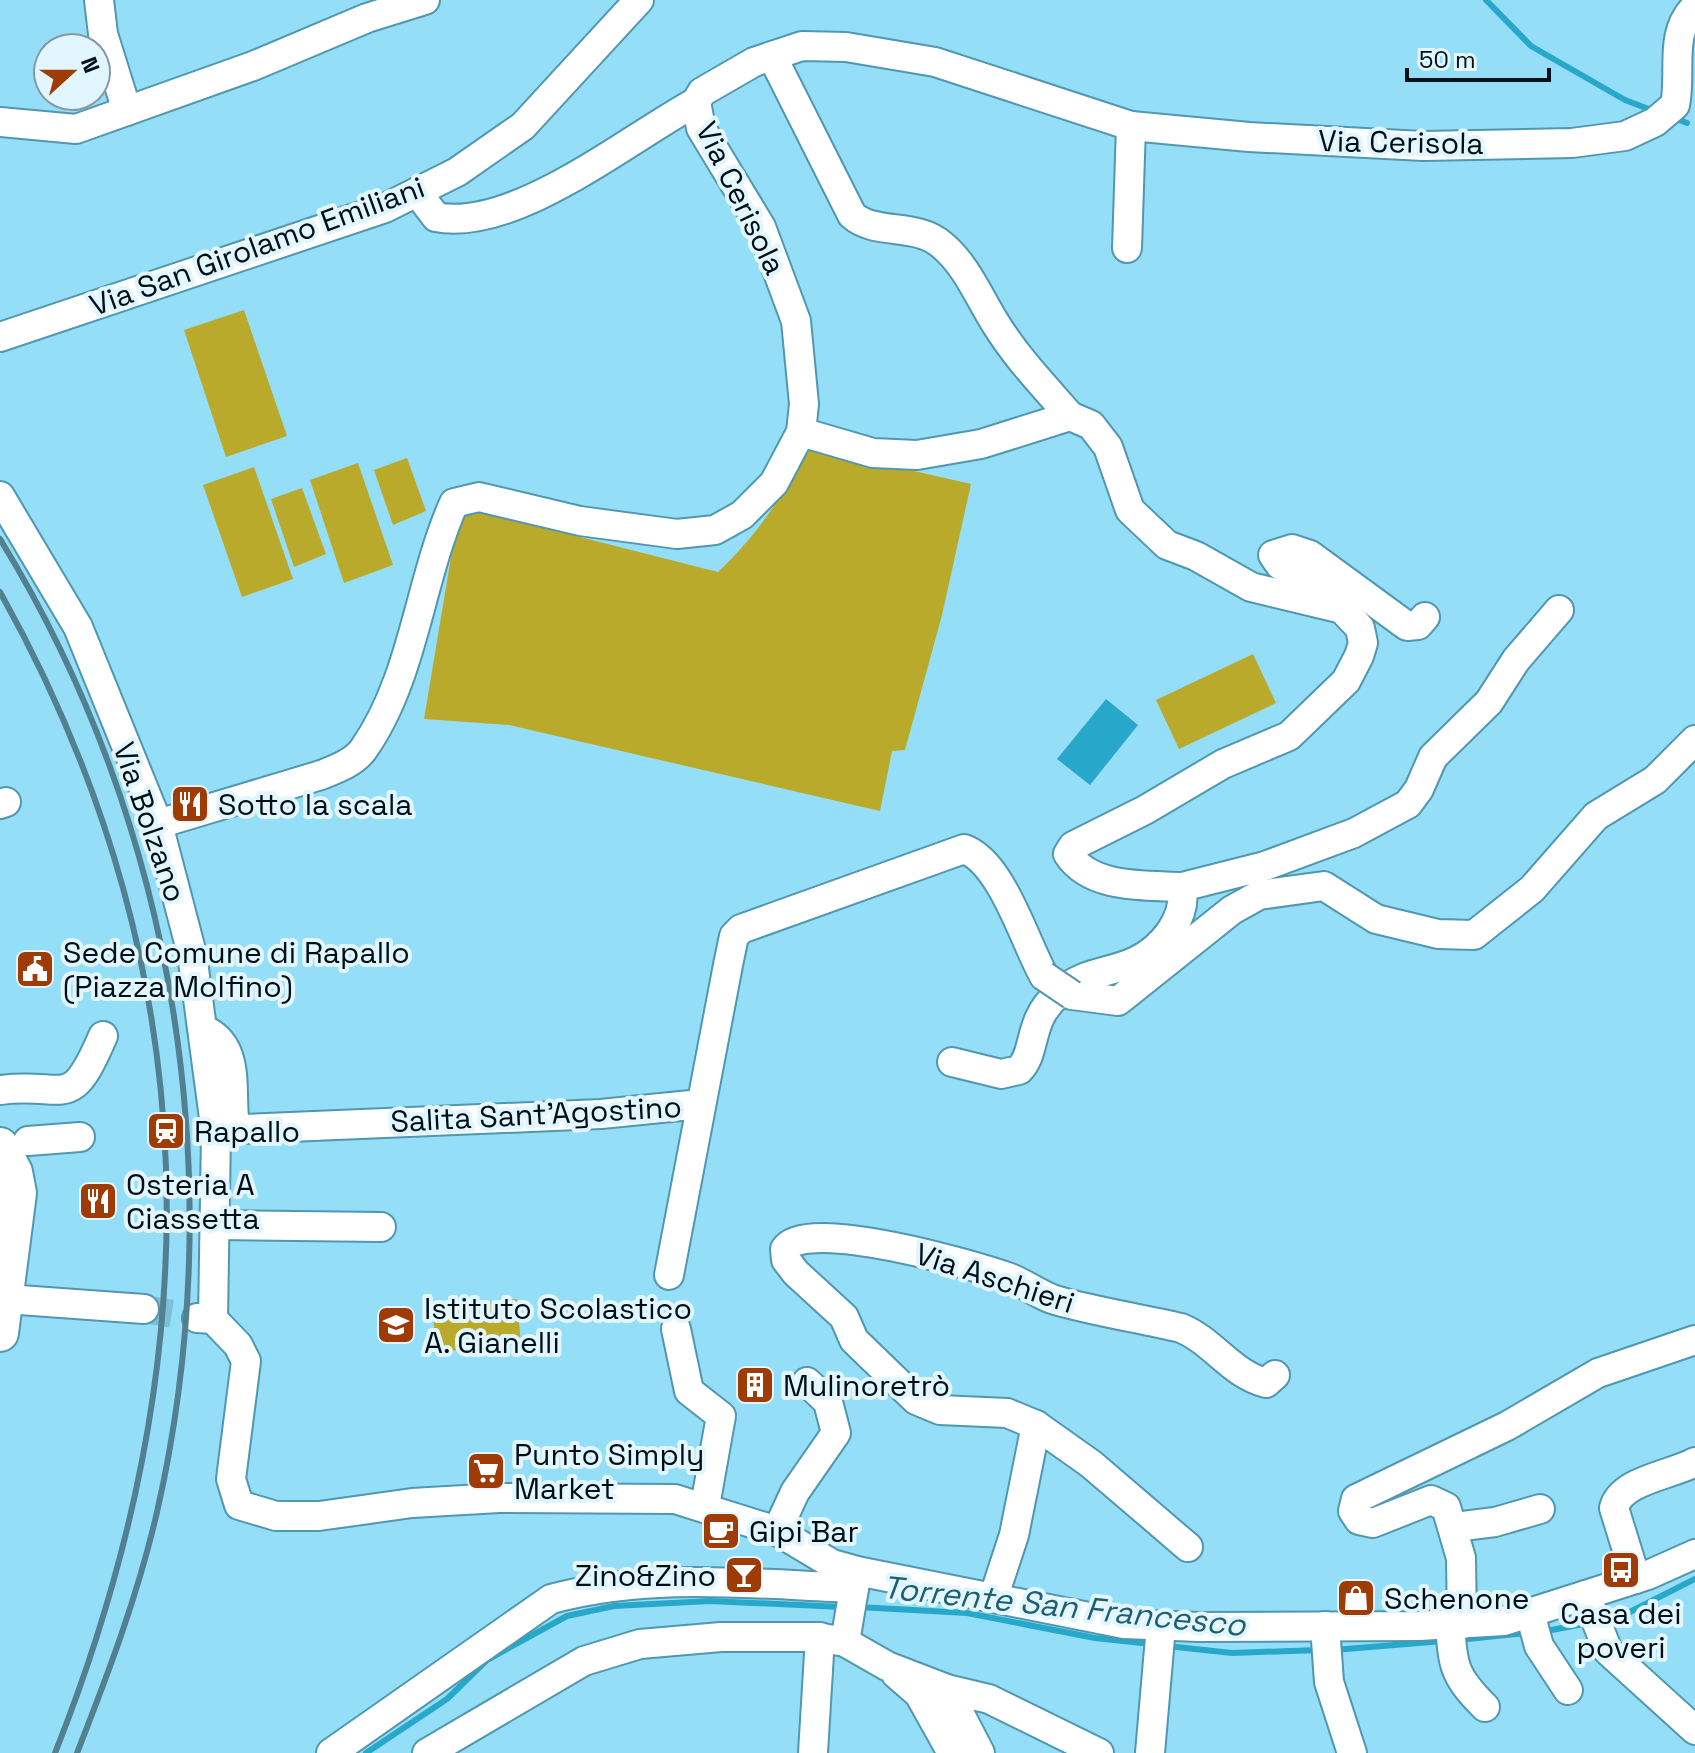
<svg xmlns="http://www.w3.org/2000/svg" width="1695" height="1753" font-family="'Space Grotesk',sans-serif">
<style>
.green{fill:#baaa2c}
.water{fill:#27a7ca}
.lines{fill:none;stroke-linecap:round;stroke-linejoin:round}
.stream{stroke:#27a7ca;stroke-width:6}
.minor-tunnel{stroke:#7fbfd5;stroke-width:28;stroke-dasharray:28 14;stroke-linecap:butt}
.minor-casing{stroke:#5097af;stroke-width:32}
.major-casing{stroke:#5097af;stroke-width:40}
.minor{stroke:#fff;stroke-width:28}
.major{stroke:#fff;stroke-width:36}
.rail{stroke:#528091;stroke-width:6}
.minor-bridge-casing{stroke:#5097af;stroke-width:32;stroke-linecap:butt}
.minor-bridge{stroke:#fff;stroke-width:28}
.labels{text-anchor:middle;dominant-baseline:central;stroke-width:8;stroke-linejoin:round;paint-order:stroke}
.street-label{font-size:30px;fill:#000e15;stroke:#e1f6fe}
.poi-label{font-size:30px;fill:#000e15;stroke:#e1f6fe;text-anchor:start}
.water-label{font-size:32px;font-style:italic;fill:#1e5e71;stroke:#e1f6fe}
</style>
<rect width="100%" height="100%" fill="#95def7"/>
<g class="green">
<polygon points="244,310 287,436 226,457 184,330"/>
<path d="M809,447L971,484L942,615L905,750L892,751L880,811L509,725L424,719L456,527L464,514L481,512L718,572C743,548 763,524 781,495C792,478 794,461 809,447Z"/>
<polygon points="407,458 426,511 393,525 374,470"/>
<polygon points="358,463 393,565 344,583 310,480"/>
<polygon points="254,467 293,579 242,597 203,485"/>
<polygon points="302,488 326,554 294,567 271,499"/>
<polygon points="1253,654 1276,703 1179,749 1156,700"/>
<polygon points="517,1299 521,1344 437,1352 432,1308"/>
</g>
<polygon class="water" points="1106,699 1138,725 1090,785 1057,759"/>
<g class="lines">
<g class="stream">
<polyline points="1486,0 1531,46 1625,100 1654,111"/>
<polyline points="1672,117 1687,123"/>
<polyline points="858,1607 967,1613 1095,1638 1151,1644"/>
<polyline points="1604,1620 1620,1617 1695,1579"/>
<polyline points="1541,1632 1589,1623"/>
<polyline points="1458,1640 1526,1633"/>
<polyline points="1167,1646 1232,1653 1319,1650"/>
<polyline points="1334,1650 1443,1641"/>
<polyline points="366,1753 447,1699 487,1660 567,1616 614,1606 710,1601 842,1607"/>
</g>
<polyline class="minor-tunnel" points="144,1309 197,1318"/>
<g class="minor-casing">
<g id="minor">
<polyline points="99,0 103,34 127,111"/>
<path d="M772,56L852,215C875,236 916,222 942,245C966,265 978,295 994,321C1015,356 1043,385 1070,416"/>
<polyline points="0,122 76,129 253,66 367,18 425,0"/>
<path d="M417,192L436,217C513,233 628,139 696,102"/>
<polyline points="1127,248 1131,126"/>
<polyline points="0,337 385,208 457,172 523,126 639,0"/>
<path d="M801,432L873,453L917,455L981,444L1070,416L1091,425L1108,447L1130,510L1167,545L1196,556L1251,587L1342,609L1360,628L1363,643L1359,656L1346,681L1289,736L1223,764L1145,810L1073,846L1068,854C1091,889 1144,885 1182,887C1187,918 1163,948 1136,961C1106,975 1085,970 1057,995C1027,1021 1037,1053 1019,1070L1001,1074L952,1062"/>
<polyline points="0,496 78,627 158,824 192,954 216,1133 213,1319"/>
<polyline points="1339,606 1309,580 1280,565 1273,555 1292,549 1310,555 1407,626 1418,625 1425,617"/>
<polyline points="0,804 6,802"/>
<path d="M158,824L321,775C336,769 353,763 363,750C414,678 419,581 454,503L479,497L580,521L677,534L715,530L742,515L774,483L801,432L804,404L796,321L761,227L701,128L696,102L702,92L754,62L802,46L846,47L935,62L1131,126L1249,137L1423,146L1572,143L1625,136L1655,122L1675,105C1682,72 1668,34 1695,7"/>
<polyline points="1182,887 1265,866 1354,833 1408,804 1419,789 1433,757 1489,702 1516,660 1559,610"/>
<polyline points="1072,995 1118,1001 1232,910 1259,895 1324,886 1376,919 1438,934 1474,935 1532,889 1596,816 1655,780 1695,740"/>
<path d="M203,1029C239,1045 231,1083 234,1118L235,1125L243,1129L601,1114L701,1104"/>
<path d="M0,1090C67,1081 69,1115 103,1036"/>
<polyline points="28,1141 80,1137"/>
<polyline points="217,1225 381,1227"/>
<path d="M669,1275L728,965L734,936L741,929L964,849C1002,862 1025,943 1044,976"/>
<polyline points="6,1299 144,1309"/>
<polyline points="197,1318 213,1319 238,1345 246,1361 231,1479 239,1505 276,1516 319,1516 412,1503 499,1498 675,1499 777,1531 832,1564 857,1571 1124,1624 1199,1627 1419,1626 1504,1621 1648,1575 1695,1554"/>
<polyline points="676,1329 689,1391 721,1416 705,1506"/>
<polyline points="1455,1527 1495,1522 1540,1509"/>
<polyline points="777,1531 795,1492 836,1433 828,1402 807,1382"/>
<path d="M1188,1547L1091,1464L1036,1425L1007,1413L940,1410L916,1400L854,1340L844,1317L796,1273L786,1260L785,1249C806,1216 977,1266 1010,1278C1026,1284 1039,1295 1055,1300C1096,1312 1139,1318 1181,1328C1213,1341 1231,1374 1266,1383L1275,1375"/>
<path d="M1636,1579L1614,1508C1621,1480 1672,1475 1695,1462"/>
<polyline points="1586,1595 1608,1651 1695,1730"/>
<polyline points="994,1596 1014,1535 1036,1425"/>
<polyline points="1530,1613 1539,1646 1568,1690"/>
<path d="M1450,1624C1453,1667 1454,1676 1485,1707"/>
<polyline points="1462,1624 1461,1558 1446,1507 1431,1500 1373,1523 1359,1520 1353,1511 1356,1499 1507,1426 1598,1373 1695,1340"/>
<polyline points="1325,1626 1329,1682 1352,1753"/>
<polyline points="845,1642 857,1571"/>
<polyline points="896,1674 919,1694 952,1753"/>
<polyline points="947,1689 980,1753"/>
<path d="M331,1753L551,1599C650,1572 752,1584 854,1588"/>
<polyline points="427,1753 584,1661 640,1644 721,1637 817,1637 845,1642 887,1666 947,1689 989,1699 1099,1753"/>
<polyline points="813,1753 820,1637"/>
<polyline points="1150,1753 1161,1626"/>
</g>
</g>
<g class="major-casing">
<polyline id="major" points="0,1146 14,1172 18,1193 0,1333"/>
</g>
<use href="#minor" class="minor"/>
<use href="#major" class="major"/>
<g class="rail">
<path d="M0,539C177,827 232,1183 157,1512C138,1595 108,1674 77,1753"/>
<path d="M0,592C211,969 213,1356 55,1753"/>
</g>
<g class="minor-bridge-casing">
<polyline id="minor-bridge" points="1044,976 1072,995"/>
</g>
<use href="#minor-bridge" class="minor-bridge"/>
</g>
<defs>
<g id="restaurant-square" transform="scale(2)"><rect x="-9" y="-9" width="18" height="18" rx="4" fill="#9f3b05" stroke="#e1f6fe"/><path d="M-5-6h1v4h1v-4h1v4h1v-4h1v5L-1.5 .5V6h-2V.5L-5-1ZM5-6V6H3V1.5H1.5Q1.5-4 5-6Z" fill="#fff"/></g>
<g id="civic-square" transform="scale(2)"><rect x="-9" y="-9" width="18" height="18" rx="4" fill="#9f3b05" stroke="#e1f6fe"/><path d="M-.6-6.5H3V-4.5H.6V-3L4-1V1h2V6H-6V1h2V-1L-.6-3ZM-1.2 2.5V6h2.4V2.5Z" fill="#fff"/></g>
<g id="station-square" transform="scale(2)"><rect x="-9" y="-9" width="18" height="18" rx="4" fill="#9f3b05" stroke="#e1f6fe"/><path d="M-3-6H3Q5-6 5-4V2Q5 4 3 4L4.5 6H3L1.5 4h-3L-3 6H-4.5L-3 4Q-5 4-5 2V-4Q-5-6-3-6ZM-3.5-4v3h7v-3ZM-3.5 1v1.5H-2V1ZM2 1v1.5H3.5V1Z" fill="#fff"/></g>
<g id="school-square" transform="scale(2)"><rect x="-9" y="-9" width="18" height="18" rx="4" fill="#9f3b05" stroke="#e1f6fe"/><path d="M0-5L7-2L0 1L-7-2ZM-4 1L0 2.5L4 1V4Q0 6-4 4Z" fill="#fff"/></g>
<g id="building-square" transform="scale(2)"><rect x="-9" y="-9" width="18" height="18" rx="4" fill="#9f3b05" stroke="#e1f6fe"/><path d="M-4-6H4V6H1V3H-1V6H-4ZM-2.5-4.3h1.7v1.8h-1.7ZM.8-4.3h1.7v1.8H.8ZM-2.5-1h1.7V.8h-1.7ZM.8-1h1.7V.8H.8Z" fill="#fff"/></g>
<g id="supermarket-square" transform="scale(2)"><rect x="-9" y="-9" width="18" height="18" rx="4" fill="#9f3b05" stroke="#e1f6fe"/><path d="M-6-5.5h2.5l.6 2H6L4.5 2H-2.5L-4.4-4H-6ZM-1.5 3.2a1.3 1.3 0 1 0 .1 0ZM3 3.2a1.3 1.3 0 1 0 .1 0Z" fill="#fff"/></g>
<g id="cafe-square" transform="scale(2)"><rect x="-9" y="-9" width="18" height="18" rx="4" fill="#9f3b05" stroke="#e1f6fe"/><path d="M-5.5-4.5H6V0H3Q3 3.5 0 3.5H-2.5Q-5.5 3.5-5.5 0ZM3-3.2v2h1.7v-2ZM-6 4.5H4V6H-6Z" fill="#fff"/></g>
<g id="bus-square" transform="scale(2)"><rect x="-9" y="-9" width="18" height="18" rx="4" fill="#9f3b05" stroke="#e1f6fe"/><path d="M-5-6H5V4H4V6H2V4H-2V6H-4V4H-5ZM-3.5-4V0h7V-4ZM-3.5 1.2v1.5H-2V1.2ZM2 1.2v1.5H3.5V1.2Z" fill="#fff"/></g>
<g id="bar-square" transform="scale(2)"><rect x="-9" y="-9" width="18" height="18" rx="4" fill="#9f3b05" stroke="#e1f6fe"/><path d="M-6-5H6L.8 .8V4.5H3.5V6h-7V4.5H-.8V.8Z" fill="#fff"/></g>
<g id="shop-square" transform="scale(2)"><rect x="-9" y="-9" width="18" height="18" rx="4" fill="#9f3b05" stroke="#e1f6fe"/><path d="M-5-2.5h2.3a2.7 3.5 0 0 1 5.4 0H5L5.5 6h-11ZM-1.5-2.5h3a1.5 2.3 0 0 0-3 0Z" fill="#fff"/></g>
</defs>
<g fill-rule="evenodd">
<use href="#restaurant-square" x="190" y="804"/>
<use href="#civic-square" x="35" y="969"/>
<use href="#station-square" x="166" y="1131"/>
<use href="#restaurant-square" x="98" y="1201"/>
<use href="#school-square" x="396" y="1325"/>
<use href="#building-square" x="755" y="1385"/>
<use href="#supermarket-square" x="486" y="1471"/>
<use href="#cafe-square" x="721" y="1531"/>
<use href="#bus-square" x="1621" y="1570"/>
<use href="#bar-square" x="744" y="1575"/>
<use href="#shop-square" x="1356" y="1598"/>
</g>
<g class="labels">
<g class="street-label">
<text transform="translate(1401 142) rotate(1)">Via Cerisola</text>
<text transform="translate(741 198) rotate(64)">Via Cerisola</text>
<text transform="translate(257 246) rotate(-20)">Via San Girolamo Emiliani</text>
<text transform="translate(150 822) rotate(71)">Via Bolzano</text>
<text transform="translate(536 1114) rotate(-3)">Salita Sant'Agostino</text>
<text transform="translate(995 1278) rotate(18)">Via Aschieri</text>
</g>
<g class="poi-label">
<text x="218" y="804">Sotto la scala</text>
<text x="63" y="952">Sede Comune di Rapallo<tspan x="63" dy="34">(Piazza Molfino)</tspan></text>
<text x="194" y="1131">Rapallo</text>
<text x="126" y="1184">Osteria A<tspan x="126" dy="34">Ciassetta</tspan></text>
<text x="424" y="1308">Istituto Scolastico<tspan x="424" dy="34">A. Gianelli</tspan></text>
<text x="783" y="1385">Mulinoretrò</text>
<text x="514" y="1454">Punto Simply<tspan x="514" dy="34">Market</tspan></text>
<text x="749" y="1531">Gipi Bar</text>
<text x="716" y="1575" text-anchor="end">Zino&amp;Zino</text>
<text x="1384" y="1598">Schenone</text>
<text x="1621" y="1613" text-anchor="middle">Casa dei<tspan x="1621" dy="34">poveri</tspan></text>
</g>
<g class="water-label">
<text transform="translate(1064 1606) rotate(6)">Torrente San Francesco</text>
</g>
</g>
<g transform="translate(72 72) rotate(69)"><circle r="38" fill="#e1f6fe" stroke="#8799a1" stroke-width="2"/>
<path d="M0-6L14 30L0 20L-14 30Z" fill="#9f3b05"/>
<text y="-12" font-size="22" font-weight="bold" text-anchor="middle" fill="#000e15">N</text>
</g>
<path d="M1407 68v12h142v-12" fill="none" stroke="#000e15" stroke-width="4"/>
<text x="1419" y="68" font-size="24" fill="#000e15" stroke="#e1f6fe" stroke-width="6" paint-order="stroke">50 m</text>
</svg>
